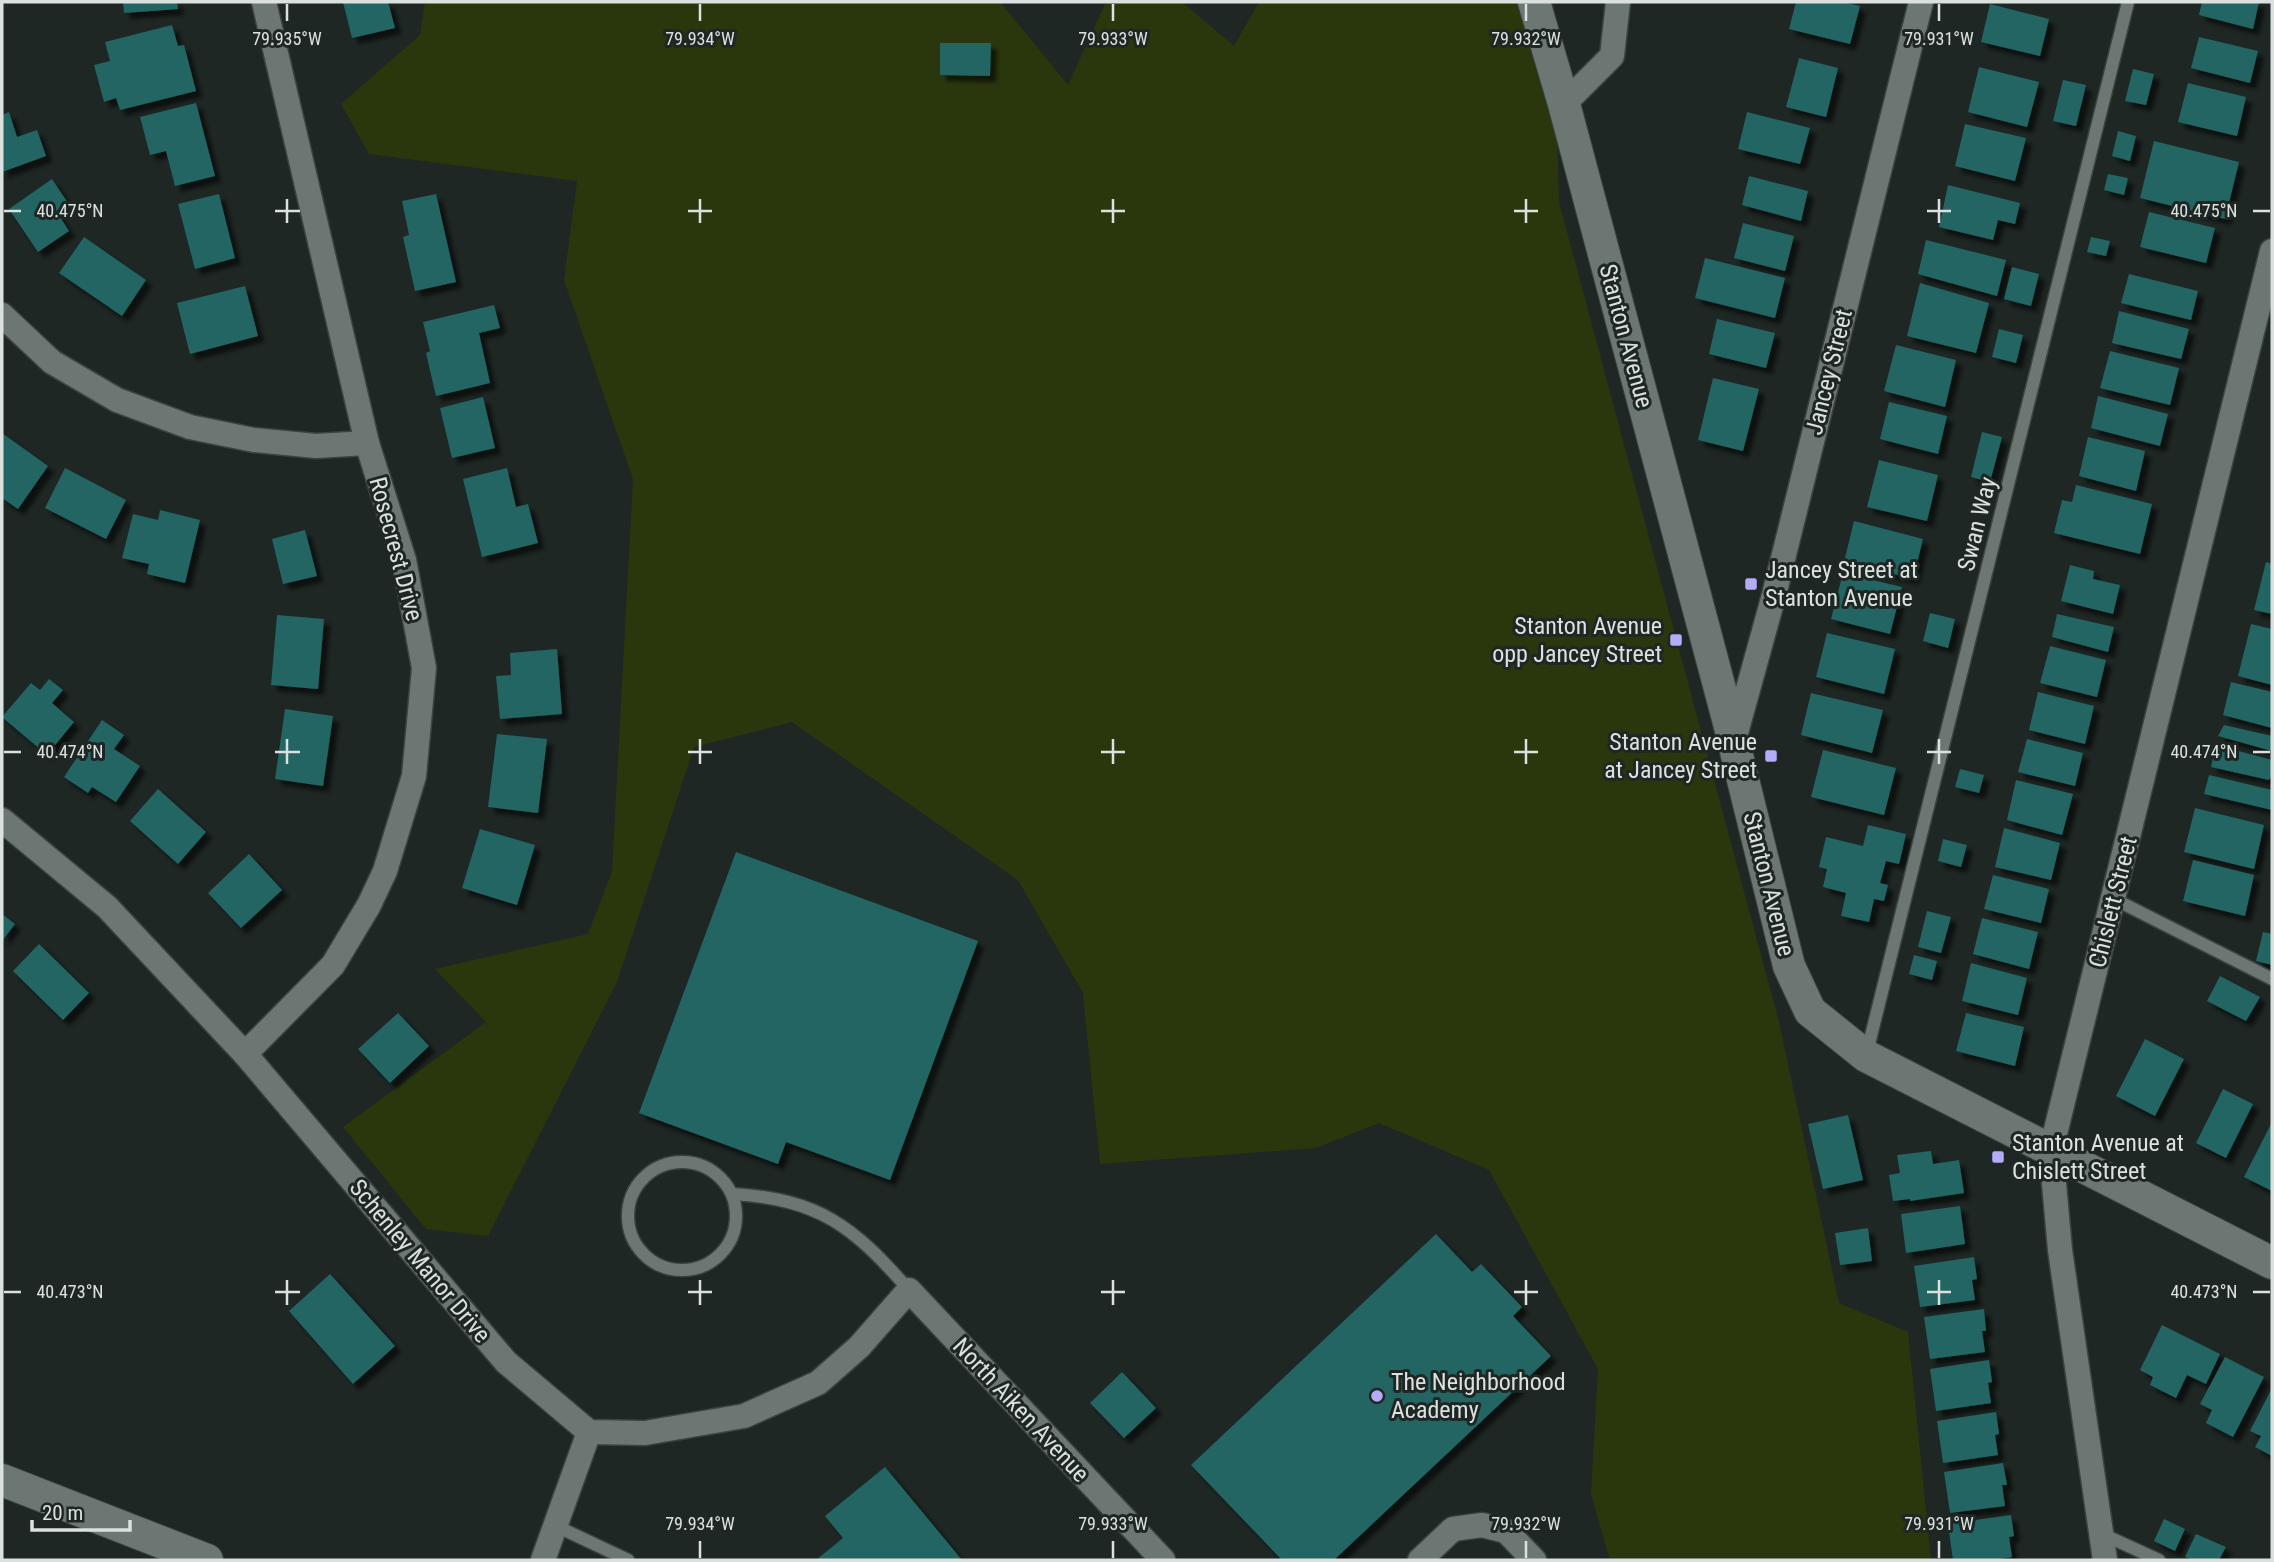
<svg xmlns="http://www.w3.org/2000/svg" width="2274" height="1562" font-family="'Roboto Condensed',sans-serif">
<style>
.green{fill:#2a370d}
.building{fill:#206564;filter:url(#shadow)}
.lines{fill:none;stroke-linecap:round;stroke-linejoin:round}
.service-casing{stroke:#3b423f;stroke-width:15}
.minor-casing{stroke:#3b423f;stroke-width:27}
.tertiary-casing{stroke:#3b423f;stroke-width:34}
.service{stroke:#6c7672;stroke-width:12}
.minor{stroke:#6c7672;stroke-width:24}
.tertiary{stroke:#6c7672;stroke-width:32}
.ticks{fill:none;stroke:#dbe1df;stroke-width:2.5}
.poi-dot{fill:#b4acf9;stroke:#1e2724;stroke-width:2.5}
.labels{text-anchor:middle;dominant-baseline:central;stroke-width:6;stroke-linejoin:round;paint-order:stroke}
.street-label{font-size:24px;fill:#dbe1df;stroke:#1e2724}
.poi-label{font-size:24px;fill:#dbe1df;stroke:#1e2724;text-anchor:start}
.ticks-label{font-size:18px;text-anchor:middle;fill:#dbe1df;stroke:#1e2724;stroke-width:6;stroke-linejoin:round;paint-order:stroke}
</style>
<defs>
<filter id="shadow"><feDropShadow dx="6" dy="6" stdDeviation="2" flood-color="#0009"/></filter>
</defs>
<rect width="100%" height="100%" fill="#1e2724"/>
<polygon class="green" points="425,2 1000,2 1068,85 1106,2 1182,2 1234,46 1259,2 1554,2 1559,202 1779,1022 1839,1303 1908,1332 1931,1560 1610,1560 1591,1494 1598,1369 1489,1170 1379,1123 1316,1148 1100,1164 1083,993 1018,880 792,722 694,747 617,982 488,1236 426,1229 343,1127 486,1022 435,969 588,934 612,872 633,479 564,280 577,181 369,154 341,104 420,35"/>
<g class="building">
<polygon points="123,2 177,2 178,9 124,13"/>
<polygon points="343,2 388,2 395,28 352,38"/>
<polygon points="1796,2 1843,2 1860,6 1850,44 1789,29"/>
<polygon points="2202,2 2259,2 2253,29 2199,15"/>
<polygon points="1990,4 2049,19 2040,56 1981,42"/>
<polygon points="172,25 178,46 184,45 196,91 120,110 116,98 104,102 94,65 110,61 105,42"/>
<polygon points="2199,37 2258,51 2250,83 2191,68"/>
<polygon points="940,43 991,43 990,76 940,75"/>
<polygon points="1799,58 1838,68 1826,117 1786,107"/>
<polygon points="1979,67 2039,82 2027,127 1968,112"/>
<polygon points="2133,69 2154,74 2146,105 2125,101"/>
<polygon points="2063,80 2086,85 2076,126 2053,121"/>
<polygon points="2188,83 2246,97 2237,136 2178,122"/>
<polygon points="196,103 215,176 175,186 166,151 150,155 140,117"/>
<polygon points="9,112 17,137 37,130 46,156 2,172 2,115"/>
<polygon points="1747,112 1810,128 1800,164 1738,149"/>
<polygon points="1965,124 2026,138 2015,181 1955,166"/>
<polygon points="2118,131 2136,136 2130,161 2112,156"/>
<polygon points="2154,141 2239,162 2225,219 2140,198"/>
<polygon points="2108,174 2128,178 2124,195 2104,190"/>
<polygon points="1749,176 1808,191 1801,221 1742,205"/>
<polygon points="52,179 68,203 56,211 69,231 38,252 9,209"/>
<polygon points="1948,185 2020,203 2015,224 1998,220 1993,240 1939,227"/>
<polygon points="219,194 235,258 195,269 178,204"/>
<polygon points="436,194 456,282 415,291 403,237 409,235 402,201"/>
<polygon points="2149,212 2215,228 2206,263 2140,247"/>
<polygon points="1743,223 1794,236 1785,271 1734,258"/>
<polygon points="84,237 146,280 122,316 59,273"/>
<polygon points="2091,237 2110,241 2106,256 2087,252"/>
<polygon points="1926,240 2006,260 1997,296 1918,274"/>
<polygon points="1705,258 1785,278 1775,318 1695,298"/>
<polygon points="2012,267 2039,274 2031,306 2004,299"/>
<polygon points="2129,274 2198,291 2191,320 2121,303"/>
<polygon points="1920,283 1989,303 1976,353 1907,336"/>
<polygon points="245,286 258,336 190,354 177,303"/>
<polygon points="494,305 500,328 479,333 490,383 436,396 426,353 430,351 423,322"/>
<polygon points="2119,311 2189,329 2181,359 2112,343"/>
<polygon points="1717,319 1775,333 1766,368 1709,354"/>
<polygon points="1999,329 2023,335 2016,363 1992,357"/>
<polygon points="1896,345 1956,360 1945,407 1884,391"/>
<polygon points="2110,351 2179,368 2170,405 2100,388"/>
<polygon points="1713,378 1759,389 1743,451 1698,440"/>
<polygon points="2098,396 2168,414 2160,446 2091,428"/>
<polygon points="483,397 495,448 452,458 440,408"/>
<polygon points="1889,402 1947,416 1938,454 1880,439"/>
<polygon points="1982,432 2002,437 1990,482 1971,477"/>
<polygon points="2,433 48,466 18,509 2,498"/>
<polygon points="2088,437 2145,451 2136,491 2079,476"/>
<polygon points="1879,460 1938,475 1927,521 1867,507"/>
<polygon points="65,468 126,500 106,539 45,508"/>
<polygon points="507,468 516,507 528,504 538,543 482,557 463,479"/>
<polygon points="2076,485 2152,504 2140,554 2054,533 2062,500 2072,502"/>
<polygon points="160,510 200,520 185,583 147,574 149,564 122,558 133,514 158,520"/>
<polygon points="1854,521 1923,539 1913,579 1844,562"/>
<polygon points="305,530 317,576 283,584 272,539"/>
<polygon points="2266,562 2272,564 2272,614 2254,610"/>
<polygon points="2070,565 2094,571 2093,579 2120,585 2113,614 2061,601"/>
<polygon points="1843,573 1902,587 1890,634 1831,619"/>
<polygon points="1930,613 1955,619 1948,648 1923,641"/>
<polygon points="2057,614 2114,627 2108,652 2052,637"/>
<polygon points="277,615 324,619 318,689 271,685"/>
<polygon points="2251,624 2272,629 2272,685 2238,676"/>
<polygon points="1827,633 1895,649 1884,694 1816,677"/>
<polygon points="2050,646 2106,660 2097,697 2040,683"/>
<polygon points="557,649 562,714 500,719 496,676 511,675 510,653"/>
<polygon points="49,679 63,690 52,703 74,722 47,755 2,717 31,683 40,690"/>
<polygon points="2231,682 2272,692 2272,728 2223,715"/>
<polygon points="2038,692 2094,706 2085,744 2029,730"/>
<polygon points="1811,693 1883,710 1872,753 1801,735"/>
<polygon points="285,709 333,716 323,786 275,779"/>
<polygon points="102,720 124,735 114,749 140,766 116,802 92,787 88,793 64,777"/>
<polygon points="2224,725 2272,736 2272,751 2218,736"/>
<polygon points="497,734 547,739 538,813 488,807"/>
<polygon points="2027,739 2083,753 2075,786 2018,772"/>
<polygon points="2216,745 2272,760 2272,775 2269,780 2211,767"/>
<polygon points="1823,750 1896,768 1884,815 1811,797"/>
<polygon points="1960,769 1984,775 1979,793 1955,787"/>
<polygon points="2209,775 2272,790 2272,810 2204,794"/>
<polygon points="2016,780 2073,794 2062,835 2007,820"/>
<polygon points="158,789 206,832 178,864 130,821"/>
<polygon points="2195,808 2264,825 2254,869 2184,852"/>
<polygon points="1868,825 1906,834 1899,864 1886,861 1880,883 1888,885 1884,901 1874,899 1869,922 1841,916 1846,893 1823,887 1827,869 1819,867 1826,837 1863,846"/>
<polygon points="2004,828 2060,843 2051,880 1995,867"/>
<polygon points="480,829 535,845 517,905 462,888"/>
<polygon points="1943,839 1967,845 1961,867 1938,861"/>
<polygon points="736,852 978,941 890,1180 786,1142 778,1164 639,1113"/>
<polygon points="249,854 282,890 241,928 208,893"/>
<polygon points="2193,860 2254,875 2245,916 2183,901"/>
<polygon points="1993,875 2049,889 2041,923 1984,909"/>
<polygon points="1927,911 1951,917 1941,953 1918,947"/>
<polygon points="2,914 15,924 2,941"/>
<polygon points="1982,918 2038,932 2029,969 1973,954"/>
<polygon points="2263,932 2272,934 2272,965 2256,961"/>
<polygon points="39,944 89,993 63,1020 13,971"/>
<polygon points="1914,955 1937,961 1932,980 1909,974"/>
<polygon points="1971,963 2027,978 2018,1015 1962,1001"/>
<polygon points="2220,976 2260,997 2246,1021 2207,1001"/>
<polygon points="398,1013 429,1046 390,1083 358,1049"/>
<polygon points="1966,1013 2024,1027 2015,1066 1956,1051"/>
<polygon points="2145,1039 2184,1059 2155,1116 2116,1096"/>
<polygon points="2223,1089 2253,1104 2226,1158 2196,1143"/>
<polygon points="1848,1115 1863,1180 1823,1189 1808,1124"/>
<polygon points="2272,1122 2272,1191 2244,1177"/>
<polygon points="1931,1151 1933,1164 1959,1160 1964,1193 1910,1201 1910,1199 1893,1201 1889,1175 1900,1173 1897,1155"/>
<polygon points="1960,1206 1965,1244 1906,1253 1901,1214"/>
<polygon points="1868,1228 1872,1261 1840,1265 1835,1233"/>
<polygon points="1436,1234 1472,1272 1481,1264 1522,1307 1513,1316 1551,1356 1334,1560 1282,1560 1191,1465"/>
<polygon points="1974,1257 1977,1279 1972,1280 1975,1300 1920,1307 1914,1266"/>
<polygon points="330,1274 395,1346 353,1384 289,1311"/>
<polygon points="1984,1309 1986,1331 1982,1331 1985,1352 1930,1359 1924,1317"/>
<polygon points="2162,1325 2220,1354 2206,1384 2187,1375 2176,1398 2150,1385 2153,1377 2140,1370"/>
<polygon points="2225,1357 2264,1377 2233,1437 2206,1423 2212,1410 2200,1404"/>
<polygon points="1989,1360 1992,1382 1988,1383 1991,1403 1936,1411 1930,1369"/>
<polygon points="1122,1372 1156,1408 1124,1438 1090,1403"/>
<polygon points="2272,1388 2272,1456 2255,1447 2261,1436 2250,1431"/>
<polygon points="1996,1412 1999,1434 1995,1435 1998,1455 1943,1463 1937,1421"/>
<polygon points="2003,1463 2007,1485 2002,1485 2005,1506 1950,1513 1944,1472"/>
<polygon points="885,1467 962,1560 816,1560 843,1538 825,1516"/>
<polygon points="2011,1515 2014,1536 2009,1537 2012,1557 1992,1560 1953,1560 1948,1524"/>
<polygon points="2164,1519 2185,1529 2175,1551 2154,1541"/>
<polygon points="2196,1534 2226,1547 2219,1560 2192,1560 2185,1557"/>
</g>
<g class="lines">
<g class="service-casing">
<g id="service">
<polyline points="2114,899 2272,979"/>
<polyline points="1866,1056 2128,2"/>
<circle cx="682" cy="1216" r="54"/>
<path d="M732,1194C819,1199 853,1226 909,1290"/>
<polyline points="556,1526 628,1560"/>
<polyline points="2102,1534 2159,1560"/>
</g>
</g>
<g class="minor-casing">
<g id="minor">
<polyline points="1564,104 1612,56 1618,2"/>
<polyline points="2,315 52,362 117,400 190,427 254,440 316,446 367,443"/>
<polyline points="1734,740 1774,595 1921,2"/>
<polyline points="2,820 107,907 245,1054 506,1362 589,1432 645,1433 744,1416 818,1383 859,1347 909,1290 1163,1560"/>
<polyline points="245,1054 333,965 369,905 385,871 414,776 424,668 404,560 367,443 264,2"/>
<polyline points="543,1560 589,1432"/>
<polyline points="1420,1560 1453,1529 1482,1525 1506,1531 1534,1560"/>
<polyline points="2105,1560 2060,1250 2051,1150 2272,251"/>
</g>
</g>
<g class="tertiary-casing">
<g id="tertiary">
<polyline points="1534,2 1564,104 1728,719 1789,966 1810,1011 1866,1056 2272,1263"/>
<polyline points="2,1480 207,1560"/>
</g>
</g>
<use href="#service" class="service"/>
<use href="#minor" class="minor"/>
<use href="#tertiary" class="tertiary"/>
</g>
<path class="ticks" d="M287,4V21M700,4V21M1113,4V21M1526,4V21M1939,4V21M287,199V223M700,199V223M1113,199V223M1526,199V223M1939,199V223M4,211H21M275,211H300M688,211H712M1101,211H1125M1514,211H1538M1927,211H1951M2253,211H2270M287,739V764M700,739V764M1113,739V764M1526,739V764M1939,739V764M4,752H21M275,752H300M688,752H712M1101,752H1125M1514,752H1538M1927,752H1951M2253,752H2270M287,1280V1305M700,1280V1305M1113,1280V1305M1526,1280V1305M1939,1280V1305M4,1292H21M275,1292H300M688,1292H712M1101,1292H1125M1514,1292H1538M1927,1292H1951M2253,1292H2270M700,1541V1558M1113,1541V1558M1526,1541V1558M1939,1541V1558"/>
<g class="poi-dot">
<rect x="1744" y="577" width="14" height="14" rx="3.5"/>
<rect x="1669" y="633" width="14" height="14" rx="3.5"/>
<rect x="1764" y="749" width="14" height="14" rx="3.5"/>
<rect x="1991" y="1150" width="14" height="14" rx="3.5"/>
<circle cx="1377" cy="1396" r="7"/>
</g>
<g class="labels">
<g class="street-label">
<text transform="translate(1626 336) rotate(75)">Stanton Avenue</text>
<text transform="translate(1829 372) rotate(-76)">Jancey Street</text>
<text transform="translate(1977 524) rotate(-76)">Swan Way</text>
<text transform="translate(396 549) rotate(75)">Rosecrest Drive</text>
<text transform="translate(1769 884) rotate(76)">Stanton Avenue</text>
<text transform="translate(2113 902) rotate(-76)">Chislett Street</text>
<text transform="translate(420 1261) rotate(50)">Schenley Manor Drive</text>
<text transform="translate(1021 1410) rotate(47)">North Aiken Avenue</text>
</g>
<g class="poi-label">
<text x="1765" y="570">Jancey Street at<tspan x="1765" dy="28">Stanton Avenue</tspan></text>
<text x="1662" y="626" text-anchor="end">Stanton Avenue<tspan x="1662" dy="28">opp Jancey Street</tspan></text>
<text x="1757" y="742" text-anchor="end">Stanton Avenue<tspan x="1757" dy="28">at Jancey Street</tspan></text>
<text x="2012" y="1143">Stanton Avenue at<tspan x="2012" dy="28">Chislett Street</tspan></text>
<text x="1391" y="1382">The Neighborhood<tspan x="1391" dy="28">Academy</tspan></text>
</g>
</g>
<g class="ticks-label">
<text x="287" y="45">79.935°W</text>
<text x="700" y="45">79.934°W</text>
<text x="1113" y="45">79.933°W</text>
<text x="1526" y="45">79.932°W</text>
<text x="1939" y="45">79.931°W</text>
<text x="70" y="217">40.475°N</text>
<text x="2204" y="217">40.475°N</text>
<text x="70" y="758">40.474°N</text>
<text x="2204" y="758">40.474°N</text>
<text x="70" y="1298">40.473°N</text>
<text x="2204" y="1298">40.473°N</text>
<text x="700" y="1530">79.934°W</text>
<text x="1113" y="1530">79.933°W</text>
<text x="1526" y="1530">79.932°W</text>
<text x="1939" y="1530">79.931°W</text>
</g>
<rect width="2274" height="1562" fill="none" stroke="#dbe1df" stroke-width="7"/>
<path d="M32 1520v10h98v-10" fill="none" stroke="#dbe1df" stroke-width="3.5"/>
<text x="42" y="1520" font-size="21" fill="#dbe1df" stroke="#1e2724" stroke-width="5" paint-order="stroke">20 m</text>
</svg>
